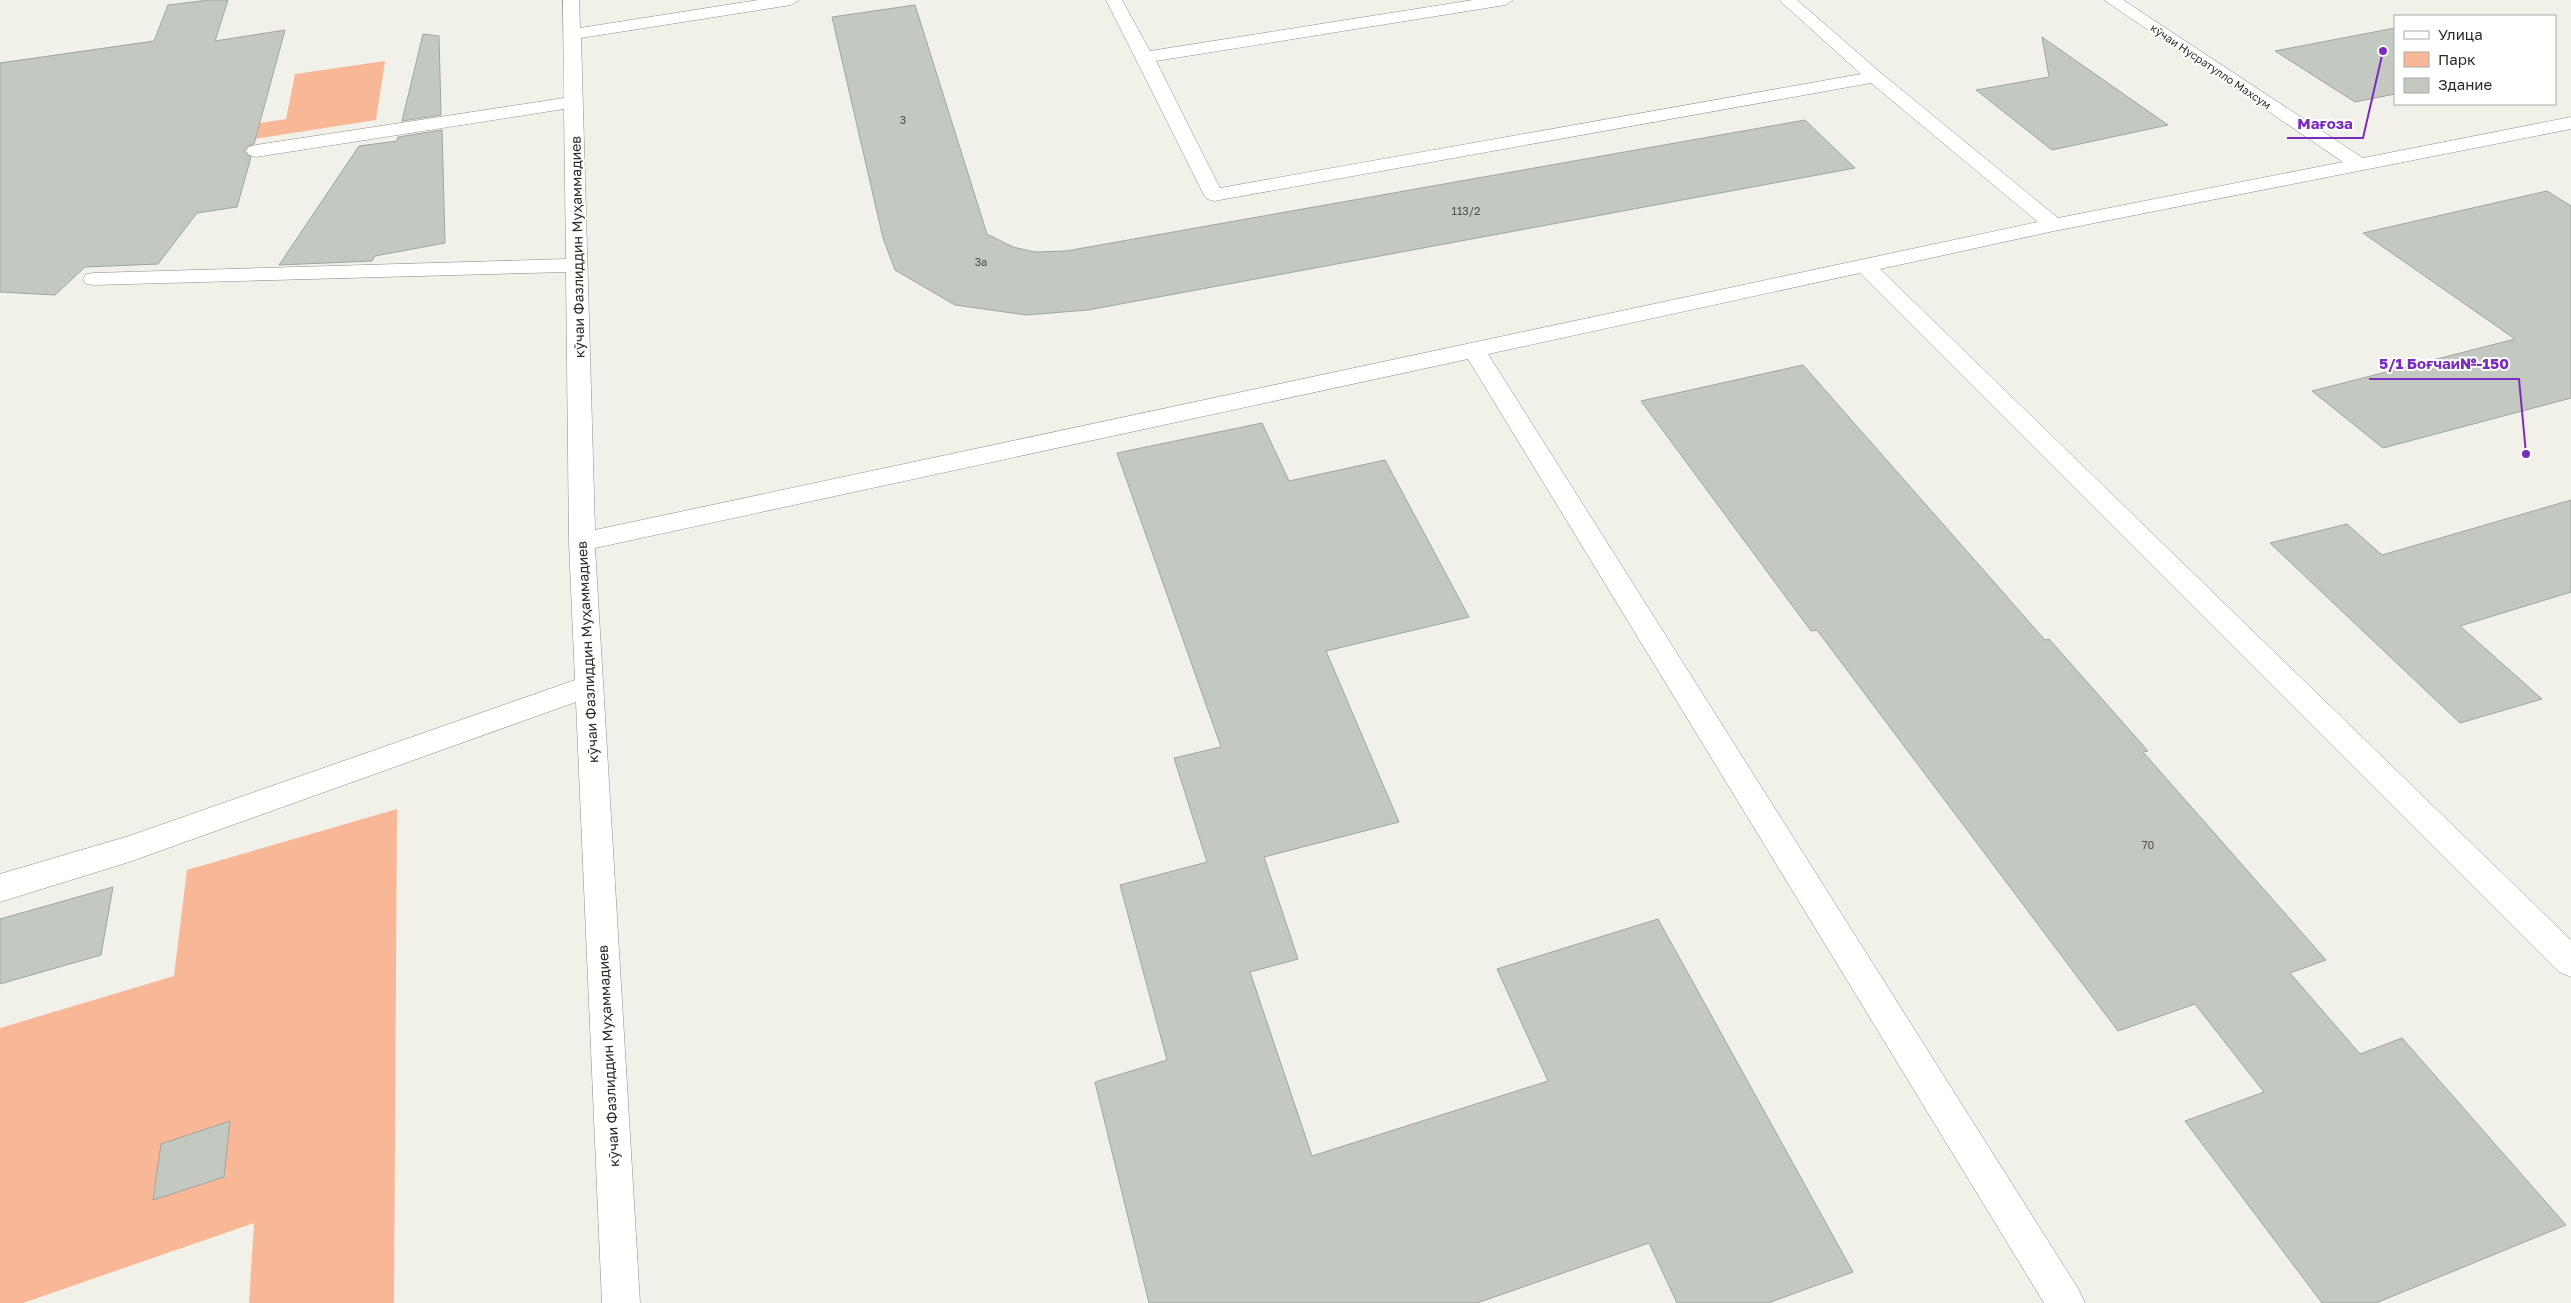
<svg xmlns="http://www.w3.org/2000/svg" width="2571" height="1303" font-family="'Golos Text',sans-serif">
<style>
.green{fill:#f8b897}
.building{fill:#c3c8c1;stroke:#a1a59f}
.lines{fill:none;stroke-linecap:round;stroke-linejoin:round}
.minor-casing{stroke:#8e8e87;stroke-width:1}
.minor{fill:#fff;fill-rule:evenodd}
.labels{text-anchor:middle;dominant-baseline:central;stroke-width:4;stroke-linejoin:round;paint-order:stroke}
.far-street-label{font-size:11px;fill:#2b2b28;stroke:#fffffe}
.number-label{font-size:11px;fill:#51524e}
.street-label{font-size:14px;fill:#2b2b28;stroke:#fffffe}
.leader{fill:none;stroke:#7b2cbf;stroke-width:2}
.callout-dot{fill:#7b2cbf;stroke:#fffffe;stroke-width:2}
.callout-label{font-size:15px;text-anchor:middle;font-weight:bold;fill:#7b2cbf;stroke:#fffffe;stroke-width:4;stroke-linejoin:round;paint-order:stroke}
</style>
<rect width="100%" height="100%" fill="#f1f1e9"/>
<g class="green">
<polygon points="385,61 376,120 171,152 176,136 286,119 295,74"/>
<polygon points="397,809 394,1303 249,1303 254,1223 23,1303 0,1303 0,1028 174,976 187,870"/>
</g>
<g class="building">
<polygon points="209,0 228,0 215,41 285,30 254,144 248,146 244,151 251,157 237,207 197,213 158,264 85,267 55,295 0,292 0,63 154,41 168,5"/>
<polygon points="915,5 987,234 1013,247 1035,252 1066,251 1805,120 1855,168 1088,310 1026,315 955,305 895,270 883,238 832,17"/>
<polygon points="2395,28 2395,94 2355,102 2275,51"/>
<polygon points="423,34 439,36 441,115 402,121"/>
<polygon points="2042,37 2168,125 2052,150 1976,90 2049,77"/>
<polygon points="442,130 445,243 375,256 372,261 279,265 359,146 397,141 398,137"/>
<polygon points="2547,191 2571,206 2571,398 2383,448 2312,391 2515,339 2363,233"/>
<polygon points="1803,365 2045,640 2049,639 2148,751 2143,752 2326,960 2290,973 2360,1054 2402,1038 2566,1225 2376,1303 2322,1303 2185,1121 2264,1092 2195,1004 2118,1031 1817,630 1811,631 1641,401"/>
<polygon points="1262,423 1289,481 1385,460 1469,617 1326,651 1399,822 1264,857 1298,959 1250,972 1312,1156 1548,1081 1497,969 1658,919 1853,1272 1768,1303 1677,1303 1649,1243 1477,1303 1149,1303 1095,1082 1167,1060 1120,885 1207,862 1174,758 1221,747 1117,453"/>
<polygon points="2571,500 2571,592 2460,626 2542,699 2460,723 2270,543 2347,524 2382,555"/>
<polygon points="113,887 101,955 0,984 0,919"/>
<polygon points="230,1121 224,1177 153,1200 161,1144"/>
</g>
<g class="lines">
<g class="minor-casing">
<polygon id="minor" points="563,0 579,0 580,28 758,0 799,0 791,5 581,38 595,530 2038,222 1871,83 1214,201 1207,199 1204,195 1106,0 1122,0 1150,51 1473,0 1513,0 1505,5 1156,61 1220,188 1861,74 1779,0 1797,0 1881,73 2058,218 2343,162 2104,0 2123,0 2363,158 2571,117 2571,129 2054,231 1880,269 2571,940 2571,977 2559,972 1860,273 1488,354 2079,1290 2085,1303 2044,1303 1468,359 595,548 640,1303 602,1303 576,702 129,862 0,902 0,874 129,836 575,680 569,542 566,272 94,285 86,284 83,279 86,274 94,273 566,259 564,109 256,157 249,155 246,151 249,147 256,145 564,98"/>
</g>
<use href="#minor" class="minor"/>
</g>
<g class="labels">
<g class="far-street-label">
<text transform="translate(2211 66) rotate(34)">кӯчаи Нусратулло Махсум</text>
</g>
<g class="number-label">
<text x="903" y="119">3</text>
<text x="1466" y="210">113/2</text>
<text x="981" y="261">3а</text>
<text x="2148" y="844">70</text>
</g>
<g class="street-label">
<text transform="translate(577 247) rotate(-91)">кӯчаи Фазлиддин Муҳаммадиев</text>
<text transform="translate(587 652) rotate(-93)">кӯчаи Фазлиддин Муҳаммадиев</text>
<text transform="translate(608 1056) rotate(-93)">кӯчаи Фазлиддин Муҳаммадиев</text>
</g>
</g>
<path class="leader" d="M2383 51L2363 138H2287M2526 454L2519 379H2369"/>
<g class="callout-dot">
<circle cx="2383" cy="51" r="5"/>
<circle cx="2526" cy="454" r="5"/>
</g>
<g class="callout-label">
<text x="2325" y="129">Мағоза</text>
<text x="2444" y="369">5/1 Боғчаи№-150</text>
</g>
<rect x="2394" y="15" width="162" height="90" fill="#fffffe" stroke="#aaaaa8"/>
<rect x="2404" y="31" width="25" height="8" fill="#ffffff" stroke="#aaaaa8"/>
<text x="2438" y="40" font-size="15" fill="#2b2b28">Улица</text>
<rect x="2404" y="52" width="25" height="15" fill="#f8b897" stroke="#aaaaa8"/>
<text x="2438" y="65" font-size="15" fill="#2b2b28">Парк</text>
<rect x="2404" y="78" width="25" height="15" fill="#c3c8c1" stroke="#aaaaa8"/>
<text x="2438" y="90" font-size="15" fill="#2b2b28">Здание</text>
</svg>
